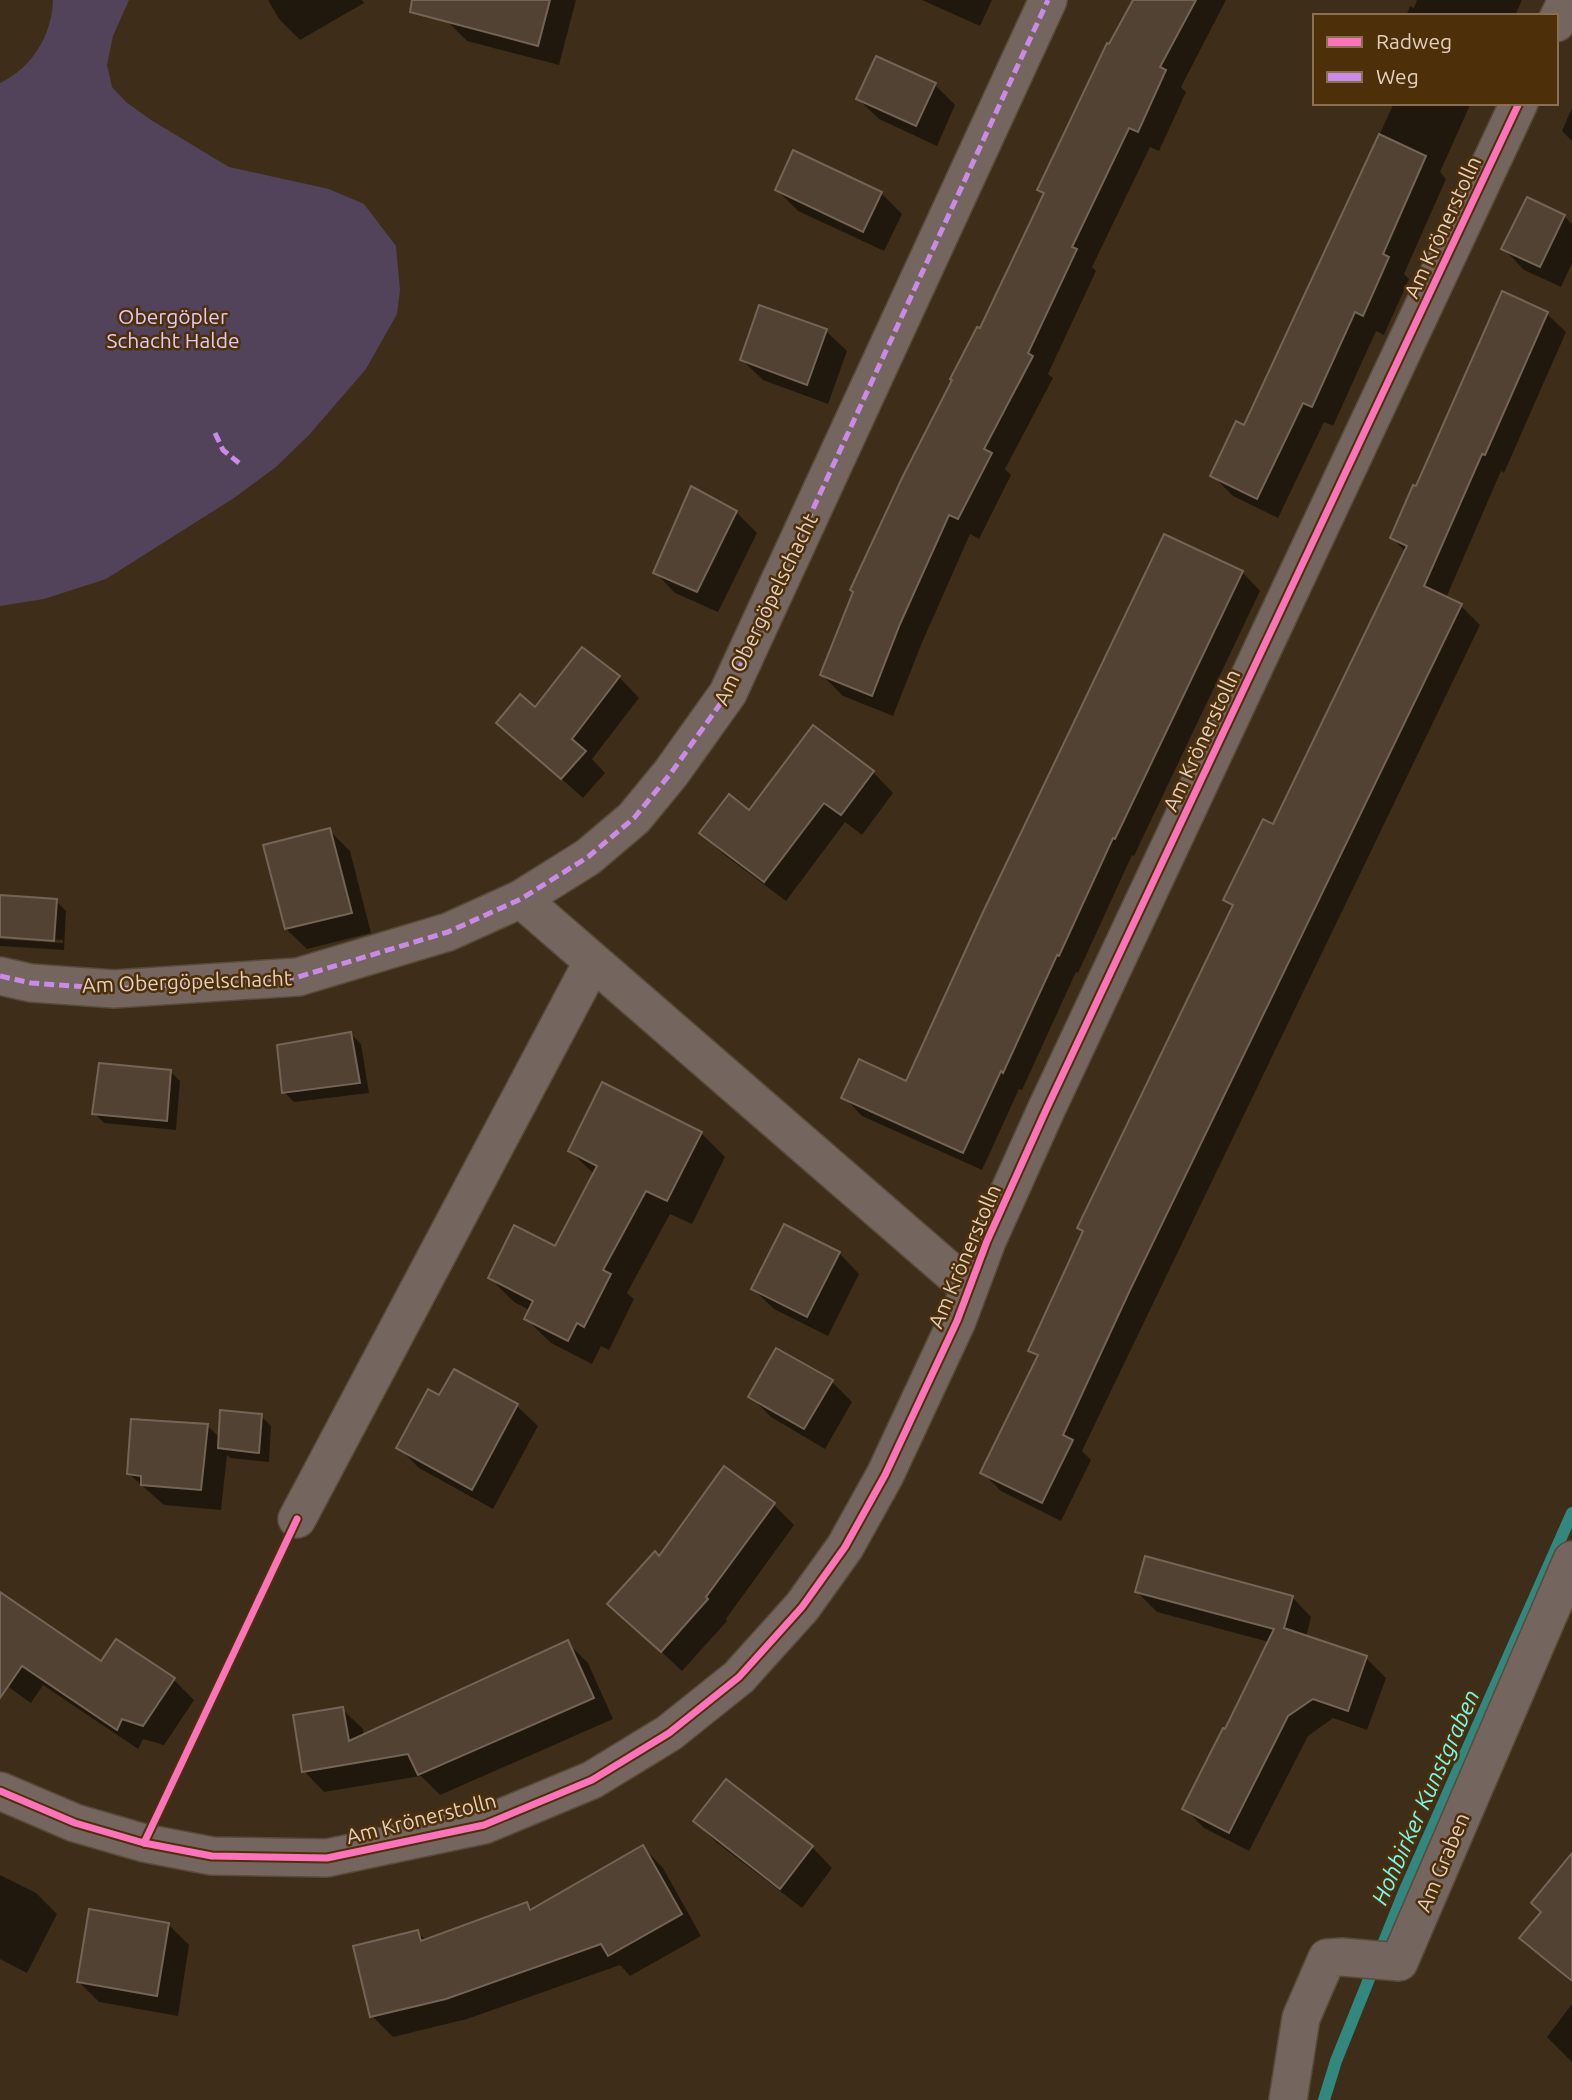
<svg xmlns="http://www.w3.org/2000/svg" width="1572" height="2100" font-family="Ubuntu,sans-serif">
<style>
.green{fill:#52425a}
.shadow{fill:#0007}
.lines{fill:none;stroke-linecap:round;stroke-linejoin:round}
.stream{stroke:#32877e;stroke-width:12}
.building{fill:#514234;stroke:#746456;stroke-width:2}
.street-casing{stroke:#584b3a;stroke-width:40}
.street{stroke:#75655f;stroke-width:37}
.quiet{stroke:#ca8be6;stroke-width:5;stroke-dasharray:10 5;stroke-linecap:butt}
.cycleway-casing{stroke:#4d2f0a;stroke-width:11}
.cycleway{stroke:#fb73b8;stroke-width:7}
.labels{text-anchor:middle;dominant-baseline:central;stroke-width:5;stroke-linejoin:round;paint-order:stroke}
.street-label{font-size:21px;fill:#e3d1be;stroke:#4d2f0a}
.park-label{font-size:21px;fill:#e0c8f8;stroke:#4d2f0a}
.water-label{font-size:23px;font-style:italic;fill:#76f9ed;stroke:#4d2f0a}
</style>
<rect width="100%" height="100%" fill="#3e2e19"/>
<path class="green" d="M53,0H129L113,36L107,65L112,87L126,102L151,120L229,167L329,189L364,204L396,246L400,290L397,314L366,369L309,435L276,467L234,498L106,579L44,599L0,606V83C32,68 52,35 53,0Z"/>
<g class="shadow">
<polygon points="268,0 362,0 364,3 300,40 279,19"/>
<polygon points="452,0 576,0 559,65 467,41 446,20"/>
<polygon points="922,0 992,0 980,26"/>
<polygon points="1135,0 1226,0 1181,87 1186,92 1159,151 1150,147 1092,267 1096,271 1048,374 1053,378 1005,469 1011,475 979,539 970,534 921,645 893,716 843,696 822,675 1045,195 1039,190"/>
<polygon points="1417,0 1522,0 1515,16 1406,16 1410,6 1414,8"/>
<polygon points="935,85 955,105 937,146 879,119 858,99"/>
<polygon points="1394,103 1471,103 1440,172 1446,179 1404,274 1409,279 1384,335 1376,331 1333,426 1324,422 1278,518 1233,496 1212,475 1245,427"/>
<polygon points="1572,108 1572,141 1562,131"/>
<polygon points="777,190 881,193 902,214 884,251 798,211"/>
<polygon points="1564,216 1572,224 1572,263 1561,287 1524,270 1504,249"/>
<polygon points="1547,314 1566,332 1504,473 1501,471 1446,598 1461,606 1480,625 1082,1451 1091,1460 1061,1521 1001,1491 982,1472 1038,1358 1030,1350 1234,908 1225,900 1273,826 1406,552 1392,538"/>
<polygon points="826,331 847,351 828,404 763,380 742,360"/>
<polygon points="736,512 757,533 718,612 675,593 655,572"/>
<polygon points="1242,572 1260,591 1134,856 1132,855 1078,973 1076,972 1022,1090 1019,1089 982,1170 862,1116 844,1097 907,1083"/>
<polygon points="619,677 639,698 592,759 605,773 583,798 498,722"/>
<polygon points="873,772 893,793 862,835 845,822 786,901 722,853 702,833 750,812"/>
<polygon points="329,830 350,851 371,933 307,949 286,929"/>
<polygon points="0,897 56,901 66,911 64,950 0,946 0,939 63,943 63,940 0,936"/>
<polygon points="351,1034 361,1044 369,1093 294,1102 284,1092"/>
<polygon points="170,1071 180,1081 176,1130 104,1123 94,1113"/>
<polygon points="701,1133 725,1157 692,1224 670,1214 627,1293 634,1299 609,1350 601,1346 592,1364 551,1343 526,1319 531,1311 514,1302 490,1278 556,1248 595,1175 570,1151"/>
<polygon points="839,1253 859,1274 828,1336 774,1309 753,1289"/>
<polygon points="832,1382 852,1402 825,1449 771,1417 750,1396"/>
<polygon points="440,1398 517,1406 538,1426 493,1509 419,1468 398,1447"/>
<polygon points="261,1416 271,1426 269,1462 230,1458 227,1455 221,1510 164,1505 129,1474 207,1425 220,1438"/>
<polygon points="773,1504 794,1525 726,1619 727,1621 682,1671 610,1604 660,1558"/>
<polygon points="1137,1592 1292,1597 1311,1617 1306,1637 1366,1658 1386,1678 1367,1730 1333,1718 1308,1736 1249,1851 1204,1828 1184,1808 1226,1731 1269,1642 1157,1612"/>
<polygon points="0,1609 101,1664 174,1680 194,1700 164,1745 143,1739 138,1749 43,1685 31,1703 0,1681"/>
<polygon points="567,1642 588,1663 613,1719 440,1795 421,1776 324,1792 304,1771 342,1709 363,1729 364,1736"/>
<polygon points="695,1821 812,1847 832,1868 802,1908 716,1842"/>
<polygon points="643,1847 663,1868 701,1936 630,1976 620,1965 467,2019 393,2037 372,2016 418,1932 427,1941 527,1904 533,1910"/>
<polygon points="0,1875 36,1893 57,1914 27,1973 0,1959"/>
<polygon points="1572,1876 1572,1983 1522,1938"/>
<polygon points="168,1924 189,1945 178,2016 99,2002 79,1982"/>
<polygon points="1572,2004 1572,2062 1547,2037"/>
</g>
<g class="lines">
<polyline class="stream" points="1324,2100 1336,2061 1404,1892 1572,1513"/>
</g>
<g class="building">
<polygon points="412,0 550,0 538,46 410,12"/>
<polygon points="1133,0 1196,0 1160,67 1166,70 1138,132 1129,128 1072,247 1077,249 1028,353 1033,356 984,449 992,453 958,519 949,515 900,624 872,696 820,675 853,592 850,590 902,478 952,380 950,379 977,327 980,328 1044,193 1037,190 1107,43 1109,44"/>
<polygon points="876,56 936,83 916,126 856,99"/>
<polygon points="1379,134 1426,156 1383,254 1389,257 1363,316 1355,312 1312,407 1303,403 1257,499 1210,476 1236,421 1244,425"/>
<polygon points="793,150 882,192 863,232 775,190"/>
<polygon points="1527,197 1565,215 1540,267 1501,249"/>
<polygon points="1502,291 1548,312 1485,455 1482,454 1424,586 1462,604 1130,1290 1063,1435 1073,1440 1042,1503 980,1473 1038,1355 1028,1351 1083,1231 1077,1228 1233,905 1223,900 1263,819 1273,824 1407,546 1390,538 1413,485 1416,486"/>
<polygon points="759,305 827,329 807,385 740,360"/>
<polygon points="691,486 737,511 697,592 653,573"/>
<polygon points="1164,534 1243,571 1115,839 1113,838 1059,956 1057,955 1003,1073 1001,1071 963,1153 841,1098 859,1059 906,1081 983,912"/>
<polygon points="582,647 620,676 572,739 586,751 561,779 496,723 520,694 535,707"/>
<polygon points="813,725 874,771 841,815 824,803 764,882 699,833 729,794 749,810"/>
<polygon points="330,828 352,913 285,929 263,845"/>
<polygon points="0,895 57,899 54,941 0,937"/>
<polygon points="351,1032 360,1083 282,1093 277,1045"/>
<polygon points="99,1063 171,1070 167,1121 92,1114"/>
<polygon points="602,1082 702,1132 667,1201 646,1191 603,1270 611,1274 584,1327 577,1323 568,1341 524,1319 533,1301 488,1278 514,1225 555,1246 597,1166 568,1151"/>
<polygon points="784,1224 840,1252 807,1317 751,1289"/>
<polygon points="776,1348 833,1380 804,1429 748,1397"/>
<polygon points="454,1369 518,1404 472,1490 396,1448 428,1389 439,1395"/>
<polygon points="220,1410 262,1414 259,1453 218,1448"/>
<polygon points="131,1419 208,1424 201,1490 141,1485 141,1476 127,1474"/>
<polygon points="724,1466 775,1503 706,1597 708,1599 661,1652 607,1604 655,1551 659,1556"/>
<polygon points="1145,1556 1293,1596 1284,1628 1367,1656 1348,1711 1313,1699 1288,1716 1229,1833 1182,1809 1223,1728 1225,1729 1274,1629 1135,1592"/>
<polygon points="0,1592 101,1661 116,1639 175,1678 143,1726 122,1719 117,1730 22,1666 0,1698"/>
<polygon points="568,1640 594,1698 418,1775 408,1754 302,1772 293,1715 343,1707 349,1741"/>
<polygon points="726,1779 813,1846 780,1889 693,1821"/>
<polygon points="643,1845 682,1914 608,1956 601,1944 446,1999 370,2017 353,1946 418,1930 421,1941 527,1902 530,1910"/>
<polygon points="1572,1853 1572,1981 1519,1938 1541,1912 1531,1903"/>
<polygon points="89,1909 169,1923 157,1996 77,1982"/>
</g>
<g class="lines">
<g class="street-casing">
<g id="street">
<polyline points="1556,23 1567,0"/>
<polyline points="521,899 968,1287"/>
<polyline points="0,976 31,983 114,989 298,977 448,932 521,899 588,857 634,818 671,773 728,693 1048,0"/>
<polyline points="297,1519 592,963"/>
<polyline points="0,1791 75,1823 144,1843 212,1856 327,1858 484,1825 592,1780 669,1733 739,1677 802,1607 845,1547 885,1475 957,1321 987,1241 1046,1110 1519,103"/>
<polyline points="1288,2100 1301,2018 1327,1958 1342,1957 1399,1962 1572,1560"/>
</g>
</g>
<use href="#street" class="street"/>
<g class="quiet">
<polyline points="215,433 223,450 239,463"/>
<polyline points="0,976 31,983 114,989 298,977 448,932 521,899 588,857 634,818 671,773 728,693 1048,0"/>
</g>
<g class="cycleway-casing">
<g id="cycleway">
<polyline points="0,1791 75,1823 144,1843 212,1856 327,1858 484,1825 592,1780 669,1733 739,1677 802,1607 845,1547 885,1475 957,1321 987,1241 1046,1110 1519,103"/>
<polyline points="144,1843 297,1519"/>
</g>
</g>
<use href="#cycleway" class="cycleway"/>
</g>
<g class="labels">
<g class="street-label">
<text transform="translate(1442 227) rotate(-65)">Am Krönerstolln</text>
<text transform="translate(765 609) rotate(-64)">Am Obergöpelschacht</text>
<text transform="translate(1201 740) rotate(-65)">Am Krönerstolln</text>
<text transform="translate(187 981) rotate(-2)">Am Obergöpelschacht</text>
<text transform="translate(964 1256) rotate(-67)">Am Krönerstolln</text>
<text transform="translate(421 1818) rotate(-14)">Am Krönerstolln</text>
<text transform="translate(1442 1862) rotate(-67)">Am Graben</text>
</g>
<g class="park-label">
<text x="173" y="316">Obergöpler<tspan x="173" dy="24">Schacht Halde</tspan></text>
</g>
<g class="water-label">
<text transform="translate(1425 1797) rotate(-66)">Hohbirker Kunstgraben</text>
</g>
</g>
<rect x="1313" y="14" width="245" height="91" fill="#4d2f0a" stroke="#897052" stroke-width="2"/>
<rect x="1327" y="37" width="35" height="10" fill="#fb73b8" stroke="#897052" stroke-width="2"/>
<text x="1376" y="49" font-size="21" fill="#e3d1be">Radweg</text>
<rect x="1327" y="72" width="35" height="10" fill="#ca8be6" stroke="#897052" stroke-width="2"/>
<text x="1376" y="84" font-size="21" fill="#e3d1be">Weg</text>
</svg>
